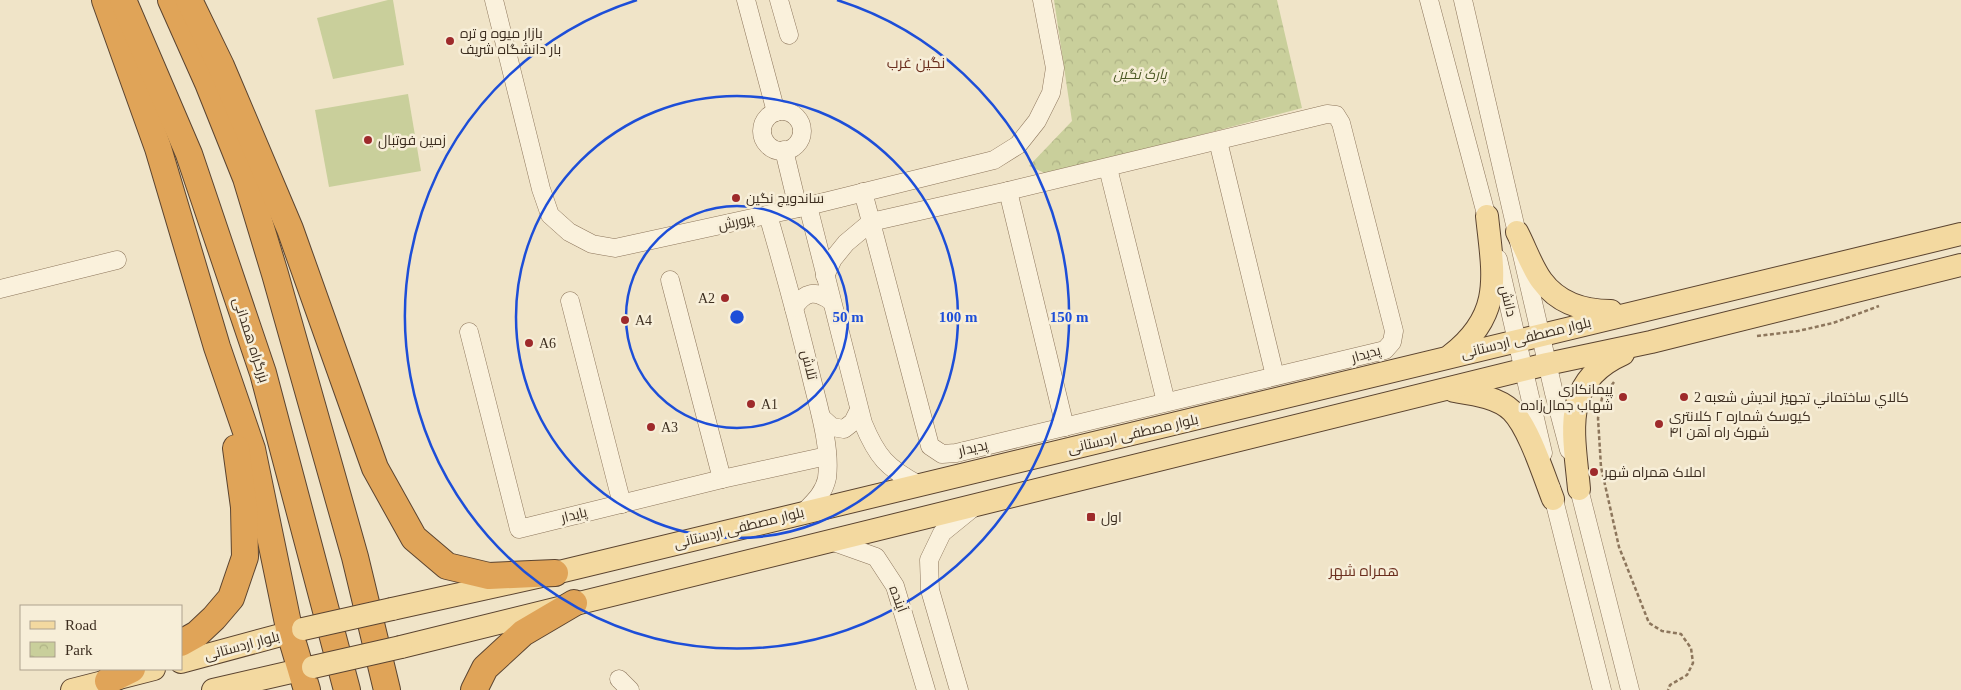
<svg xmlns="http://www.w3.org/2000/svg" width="1961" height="690" font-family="'Times New Roman',Cairo,serif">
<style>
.park{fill:url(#park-crowns)}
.pitch{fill:#c9cf9b}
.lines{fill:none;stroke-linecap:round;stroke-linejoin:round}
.minor-casing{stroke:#8d765c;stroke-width:19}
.major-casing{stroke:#5b4430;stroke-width:24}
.highway-casing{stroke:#5b4430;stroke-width:28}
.path{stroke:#8d765c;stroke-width:2.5;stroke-dasharray:4 2.5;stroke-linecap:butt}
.minor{stroke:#faf1dc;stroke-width:18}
.major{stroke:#f3d9a0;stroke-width:22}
.highway{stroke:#e0a458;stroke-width:26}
.major-bridge-casing{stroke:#5b4430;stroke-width:24;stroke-linecap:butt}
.major-bridge{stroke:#f3d9a0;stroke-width:22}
.ring{fill:none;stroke:#1d4ed8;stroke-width:2.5}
.poi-dot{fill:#9e2a2b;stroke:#f7eed8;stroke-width:2}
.labels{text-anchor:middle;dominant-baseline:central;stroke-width:5;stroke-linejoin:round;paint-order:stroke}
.poi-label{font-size:14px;fill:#3d2e20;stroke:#f7eed8;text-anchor:start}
.park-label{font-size:14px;font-style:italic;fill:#4d5a26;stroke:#f7eed8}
.street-label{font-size:14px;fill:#3d2e20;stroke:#f7eed8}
.neighbourhood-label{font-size:15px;fill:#6b2e1e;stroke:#f7eed8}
.centre{fill:#1d4ed8;stroke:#f7eed8;stroke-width:2.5}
.ring-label{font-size:15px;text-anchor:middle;font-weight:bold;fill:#1d4ed8;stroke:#f7eed8;stroke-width:5;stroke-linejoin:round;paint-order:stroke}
</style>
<defs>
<pattern id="park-crowns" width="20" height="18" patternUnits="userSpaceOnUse" patternTransform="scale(1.25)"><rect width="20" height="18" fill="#c9cf9b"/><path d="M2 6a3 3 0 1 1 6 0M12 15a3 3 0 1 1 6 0" fill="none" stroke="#aeb285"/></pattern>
</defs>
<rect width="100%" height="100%" fill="#f0e4c8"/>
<polygon class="park" points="1054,0 1277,0 1302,108 1049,175 1029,166 1072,121"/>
<g class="pitch">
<polygon points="388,0 393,0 404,65 333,79 317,18"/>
<polygon points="408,94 421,171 329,187 315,110"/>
</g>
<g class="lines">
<g class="minor-casing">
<g id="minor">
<polyline points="494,0 541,189 550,215 569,232 592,244 615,248 808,206 994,160 1018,145 1037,121 1051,93 1055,68 1042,0"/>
<polyline points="746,0 776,112"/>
<polyline points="779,0 789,35"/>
<polyline points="1429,0 1490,229"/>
<polyline points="1463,0 1554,393 1569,450"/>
<circle cx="782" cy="131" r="20"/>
<polyline points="1218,141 1275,376"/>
<polyline points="784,150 798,208"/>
<polyline points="1108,168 1166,402"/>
<polyline points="1008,191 1065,427"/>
<path d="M808,206L863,423C877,457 887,468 919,485"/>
<path d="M768,215C784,270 799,325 812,380C819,409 831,448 827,478C824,493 814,502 804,512"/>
<polyline points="1498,259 1543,453"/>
<polyline points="825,276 833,259 846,243 871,222 1008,191 1327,114 1336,115 1341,123 1394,331 1392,342 1385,350 956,453 942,454 930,446 871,222 863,192"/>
<polyline points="670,280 722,479"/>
<polyline points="0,289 117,260"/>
<polyline points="570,301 622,504"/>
<path d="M794,308C805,291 815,290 831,301"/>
<polyline points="469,332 519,529 722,479 827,456"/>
<polyline points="822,418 832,427 844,429 853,422 859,410"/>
<polyline points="1576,477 1630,690"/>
<polyline points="1551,488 1602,690"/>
<polyline points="831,541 876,557 895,586 926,690"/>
<polyline points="619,679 630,690"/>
<polyline points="959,690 930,590 929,560 942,533 974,507"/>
</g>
</g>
<g class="major-casing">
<g id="major">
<path d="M1517,232C1525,247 1532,268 1542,281C1559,304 1584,311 1611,311"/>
<path d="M1451,355C1504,314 1493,274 1487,216"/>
<path d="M1454,391C1473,394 1498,397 1512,411C1529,428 1544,476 1553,499"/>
<path d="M1579,489C1574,433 1560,382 1623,354"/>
<polyline points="392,609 555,573 1961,234"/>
<polyline points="401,647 1547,364 1651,342 1961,265"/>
<polyline points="181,662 303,629"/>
<polyline points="72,690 154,669"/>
<polyline points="213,690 313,667"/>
</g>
</g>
<g class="highway-casing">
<g id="highway">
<polyline points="105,0 158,148 217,347 252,449 290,633 307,690"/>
<polyline points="123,0 189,154 263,373 347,690"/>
<polyline points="171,0 208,83 246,178 275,274 355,557 387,690"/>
<polyline points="189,0 221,66 290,229 375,468 414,538 447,566 489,576 555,573"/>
<polyline points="181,643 197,634 214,618 231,598 245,557 244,507 236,448"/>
<polyline points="108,681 132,669"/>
<polyline points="474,690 485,668 523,633 574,603"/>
</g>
</g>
<g class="path">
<polyline points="1757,336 1798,331 1833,323 1879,306"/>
<polyline points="1614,382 1602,398 1598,418 1601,467 1619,547 1649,623 1662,631 1681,634 1691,648 1693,663 1687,675 1670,685 1668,690"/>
</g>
<use href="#minor" class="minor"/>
<use href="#major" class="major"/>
<use href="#highway" class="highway"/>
<g class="major-bridge-casing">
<g id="major-bridge">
<polyline points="303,629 392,609"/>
<polyline points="313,667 401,647"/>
</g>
</g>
<use href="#major-bridge" class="major-bridge"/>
</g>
<g class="ring">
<circle cx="737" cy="317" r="111"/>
<circle cx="737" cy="317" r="221"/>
<path d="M837 0A332 332 0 1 1 637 0"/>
</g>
<g class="poi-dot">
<circle cx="450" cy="41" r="5"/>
<circle cx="368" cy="140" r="5"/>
<circle cx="736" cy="198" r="5"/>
<circle cx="725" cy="298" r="5"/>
<circle cx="625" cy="320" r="5"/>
<circle cx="529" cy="343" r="5"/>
<circle cx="1623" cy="397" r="5"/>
<circle cx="1684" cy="397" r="5"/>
<circle cx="751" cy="404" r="5"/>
<circle cx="1659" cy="424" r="5"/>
<circle cx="651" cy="427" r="5"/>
<circle cx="1594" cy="472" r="5"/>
<rect x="1086" y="512" width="10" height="10" rx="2.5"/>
</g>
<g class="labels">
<g class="poi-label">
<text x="460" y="33">بازار میوه و تره<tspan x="460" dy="16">بار دانشگاه شریف</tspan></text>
<text x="378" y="140">زمین فوتبال</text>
<text x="746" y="198">ساندویج نگین</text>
<text x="715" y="298" text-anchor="end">A2</text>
<text x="635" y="320">A4</text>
<text x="539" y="343">A6</text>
<text x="1613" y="389" text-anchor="end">پیمانکاری<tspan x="1613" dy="16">شهاب جمال‌زاده</tspan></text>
<text x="1694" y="397">كالاي ساختماني تجهيز انديش شعبه 2</text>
<text x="761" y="404">A1</text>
<text x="1669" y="416">کیوسک شماره ۲ کلانتری<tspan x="1669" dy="16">۴۱ شهرک راه آهن</tspan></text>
<text x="661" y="427">A3</text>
<text x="1604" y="472">املاک همراه شهر</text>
<text x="1101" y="517">اول</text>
</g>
<g class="park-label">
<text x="1140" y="74">پارک نگین</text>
</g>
<g class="street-label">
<text transform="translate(736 222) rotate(-12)">پرورش</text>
<text transform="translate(1508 301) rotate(76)">دانش</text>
<text transform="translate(1526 338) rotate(-14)">بلوار مصطفی اردستانی</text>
<text transform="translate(251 340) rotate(72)">بزرگراه همدانی</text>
<text transform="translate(1366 354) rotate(-16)">پدیدار</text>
<text transform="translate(809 365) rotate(76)">تلاش</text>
<text transform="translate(1133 434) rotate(-13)">بلوار مصطفی اردستانی</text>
<text transform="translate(973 448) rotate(-13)">پدیدار</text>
<text transform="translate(574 515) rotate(-14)">پایدار</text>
<text transform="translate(739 528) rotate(-14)">بلوار مصطفی اردستانی</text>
<text transform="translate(898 599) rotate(70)">آینده</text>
<text transform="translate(242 646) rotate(-15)">بلوار اردستانی</text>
</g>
<g class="neighbourhood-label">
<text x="916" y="63">نگین غرب</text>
<text x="1364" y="571">همراه شهر</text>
</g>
</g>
<circle cx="737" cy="317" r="8" class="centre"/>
<g class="ring-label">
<text x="848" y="322">50 m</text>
<text x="958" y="322">100 m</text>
<text x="1069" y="322">150 m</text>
</g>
<rect x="20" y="605" width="162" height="65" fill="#f7eed8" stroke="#ada18e"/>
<rect x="30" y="621" width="25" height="8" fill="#f3d9a0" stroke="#ada18e"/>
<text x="65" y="630" font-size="15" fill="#3d2e20">Road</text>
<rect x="30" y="642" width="25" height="15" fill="url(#park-crowns)" stroke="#ada18e"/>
<text x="65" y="655" font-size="15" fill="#3d2e20">Park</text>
</svg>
